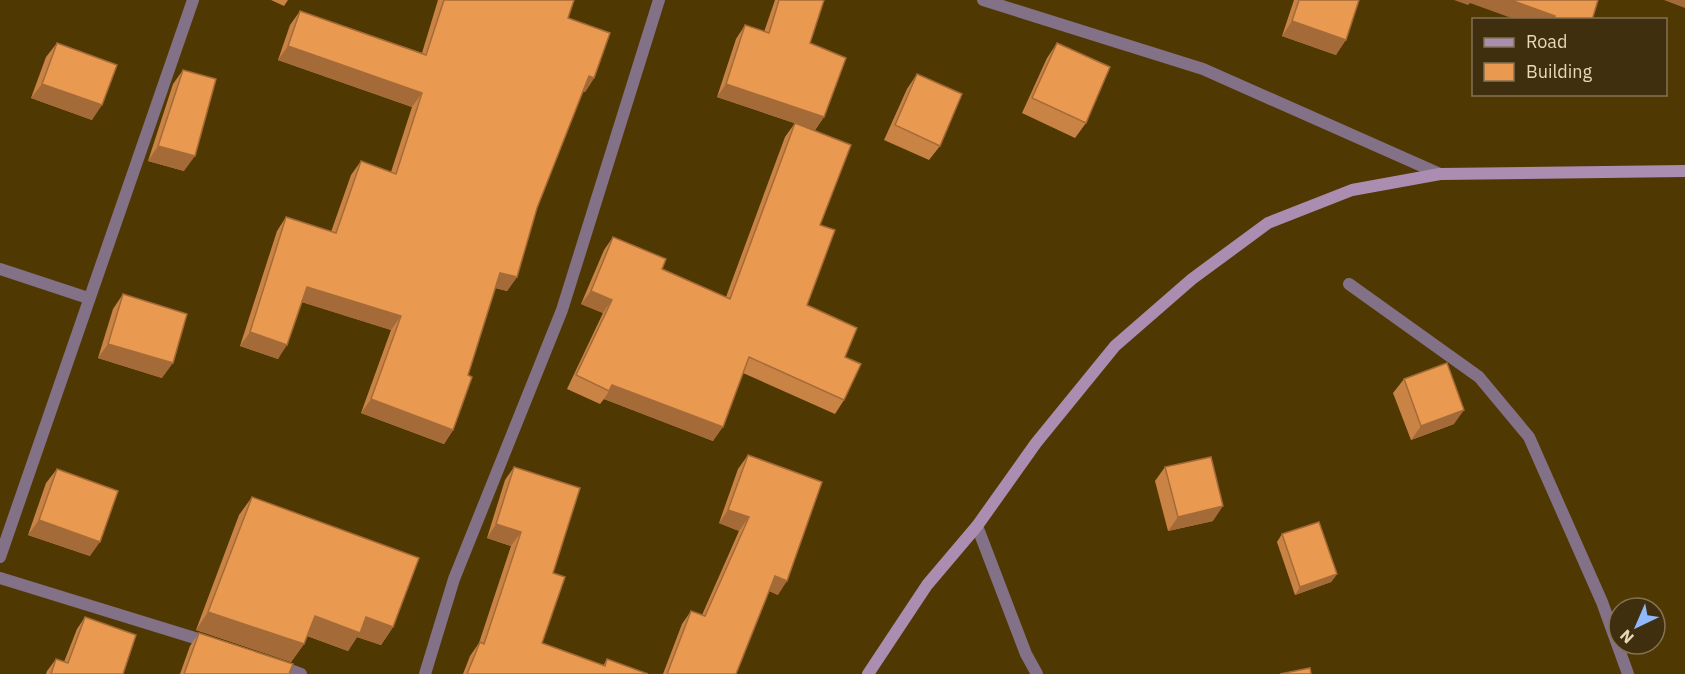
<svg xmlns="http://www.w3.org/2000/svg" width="1685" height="674" font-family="'IBM Plex Sans',sans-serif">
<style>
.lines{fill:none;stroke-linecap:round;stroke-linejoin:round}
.street{stroke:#837187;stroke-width:12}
.secondary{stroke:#ab8db1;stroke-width:12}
.wall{fill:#c98445}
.shaded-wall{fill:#a46b38}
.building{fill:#ea9950;stroke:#a46b38;stroke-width:1.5}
</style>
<rect width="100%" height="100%" fill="#503803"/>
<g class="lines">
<g class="street">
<polyline points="983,0 1203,69 1440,174"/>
<polyline points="0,269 88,298"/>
<polyline points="1349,284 1479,377 1529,437 1602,602 1628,674"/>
<polyline points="977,526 1026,654 1037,674"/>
<polyline points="0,557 193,0"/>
<polyline points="0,578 211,643"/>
<polyline points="276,665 301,674"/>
<polyline points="425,674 454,579 562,310 659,0"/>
</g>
<polyline class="secondary" points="868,674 927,585 977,526 1036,443 1115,346 1192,279 1268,223 1352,190 1440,174 1685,171"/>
</g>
<g class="wall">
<polygon points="271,0 288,0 284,6"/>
<polygon points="438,0 574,0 568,18 594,78 585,92 583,91 537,208 517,277 507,291 495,288 468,375 453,430 444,444 361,413 391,330 302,302 278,359 240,346 277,231 286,217 331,232 351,175 361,161 391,172 412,107 278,60 290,25 300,11 422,53"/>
<polygon points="775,0 824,0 810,43 824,117 815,130 717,97 736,39 745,25 764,32"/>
<polygon points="1294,0 1359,0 1336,55 1282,36"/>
<polygon points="57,43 92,120 31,98 46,57"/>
<polygon points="1057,43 1086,123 1075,138 1022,113 1047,58"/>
<polygon points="183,70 184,171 148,161 173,84"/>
<polygon points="917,74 940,146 929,160 884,140 907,89"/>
<polygon points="795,123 820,225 807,305 845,357 844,400 835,414 743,373 713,441 604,399 600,404 567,389 603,313 581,304 604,250 613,237 662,269 726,297 785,137"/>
<polygon points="123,294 162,378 98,358 113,309"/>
<polygon points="1404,379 1454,424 1411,440 1393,393"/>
<polygon points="748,455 778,595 769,591 736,674 663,674 682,624 691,611 702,615 739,531 719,523 738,469"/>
<polygon points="514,467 553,573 542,643 603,666 607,659 648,674 463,674 470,656 479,643 511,546 487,538 505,480"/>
<polygon points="1165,467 1213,521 1168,531 1155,481"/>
<polygon points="57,469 90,556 28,535 46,483"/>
<polygon points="252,497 393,627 381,645 357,637 348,651 307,636 304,644 291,662 196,630 239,515"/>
<polygon points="1282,534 1337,574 1331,582 1295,595 1277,542"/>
<polygon points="85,617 123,674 46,674 47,671 56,659 64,662 77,629"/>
<polygon points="199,633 289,674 180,674 190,646"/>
</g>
<g class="shaded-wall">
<polygon points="1454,0 1511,0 1555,16 1552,20 1517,20 1470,3 1468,5"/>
<polygon points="1664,0 1685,0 1685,8"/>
<polygon points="1292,21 1346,40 1336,55 1282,36"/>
<polygon points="288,46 422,93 412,107 278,60"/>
<polygon points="589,76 594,78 585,92 579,90"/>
<polygon points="42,84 102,105 92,120 31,98"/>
<polygon points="726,84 824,117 815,130 717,97"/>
<polygon points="158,146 195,156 184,171 148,161"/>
<polygon points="500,273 517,277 507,291 490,286"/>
<polygon points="307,287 401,316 391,330 298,301"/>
<polygon points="591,291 612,300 603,313 581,304"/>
<polygon points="250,332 287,345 278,359 240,346"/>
<polygon points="108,344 173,363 162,378 98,358"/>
<polygon points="612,385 723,427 713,441 604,399 609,391"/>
<polygon points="371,399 453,430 444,444 361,413"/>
<polygon points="1464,410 1454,424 1411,440 1421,426"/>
<polygon points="1223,506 1213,521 1168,531 1178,517"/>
<polygon points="728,510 749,517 739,531 719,523"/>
<polygon points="39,520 100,542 90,556 28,535"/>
<polygon points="496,524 521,532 511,546 487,538"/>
<polygon points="1337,574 1331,582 1295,595 1300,587"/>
<polygon points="775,576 787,581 778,595 765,589"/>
<polygon points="208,612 304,644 291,662 196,630"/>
<polygon points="315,616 366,617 393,627 381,645 357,637 348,651 302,634"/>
</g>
<g class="building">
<polygon points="444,0 574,0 568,18 610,33 594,78 589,76 537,208 517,277 500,273 468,375 472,377 453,430 371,399 401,316 307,287 287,345 250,332 286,217 336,233 361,161 396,174 422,93 288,46 300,11 426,55"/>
<polygon points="779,0 824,0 810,43 846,58 824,117 726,84 745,25 769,33"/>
<polygon points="1299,0 1359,0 1346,40 1292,21"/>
<polygon points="1511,0 1598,0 1592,20 1554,20 1555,16"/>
<polygon points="57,43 117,65 102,105 42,84"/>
<polygon points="1057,43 1110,67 1086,123 1032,98"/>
<polygon points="183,70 216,79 195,156 158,146"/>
<polygon points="917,74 962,94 940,146 895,125"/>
<polygon points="795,123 851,145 820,225 835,230 807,305 857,328 845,357 861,364 844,400 749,357 723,427 612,385 609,391 576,375 612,300 591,291 613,237 666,259 662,269 730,299"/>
<polygon points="123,294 187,314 173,363 108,344"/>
<polygon points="1447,363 1464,410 1421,426 1404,379"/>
<polygon points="748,455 822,482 787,581 775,576 736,674 667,674 691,611 705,616 749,517 728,510"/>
<polygon points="1211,457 1223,506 1178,517 1165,467"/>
<polygon points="514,467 580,488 553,573 565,577 542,643 605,666 607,659 648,674 467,674 480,642 484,644 521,532 496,524"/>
<polygon points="57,469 118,491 100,542 39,520"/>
<polygon points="252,497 419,558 393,627 366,617 360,633 315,616 304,644 208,612"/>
<polygon points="1319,522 1337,574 1300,587 1282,534"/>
<polygon points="85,617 136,635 123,674 51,674 56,659 68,663"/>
<polygon points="199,633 293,664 289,674 184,674"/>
<polygon points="1310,668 1311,674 1280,674"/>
</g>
<rect x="1472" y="18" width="195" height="78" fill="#402f0e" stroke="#847252" stroke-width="1.5"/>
<rect x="1484" y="38" width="30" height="9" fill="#ab8db1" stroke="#847252" stroke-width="1.5"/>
<text x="1526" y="48" font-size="18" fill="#e9d7b8">Road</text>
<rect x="1484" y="63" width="30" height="18" fill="#ea9950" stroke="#847252" stroke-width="1.5"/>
<text x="1526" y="78" font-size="18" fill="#e9d7b8">Building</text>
<g transform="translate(1637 626) rotate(224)"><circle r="28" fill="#402f0e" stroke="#847252" stroke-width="1.5"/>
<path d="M0-4.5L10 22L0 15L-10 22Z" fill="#90b8fd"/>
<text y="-9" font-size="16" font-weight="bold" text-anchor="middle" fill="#e9d7b8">N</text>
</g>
</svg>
